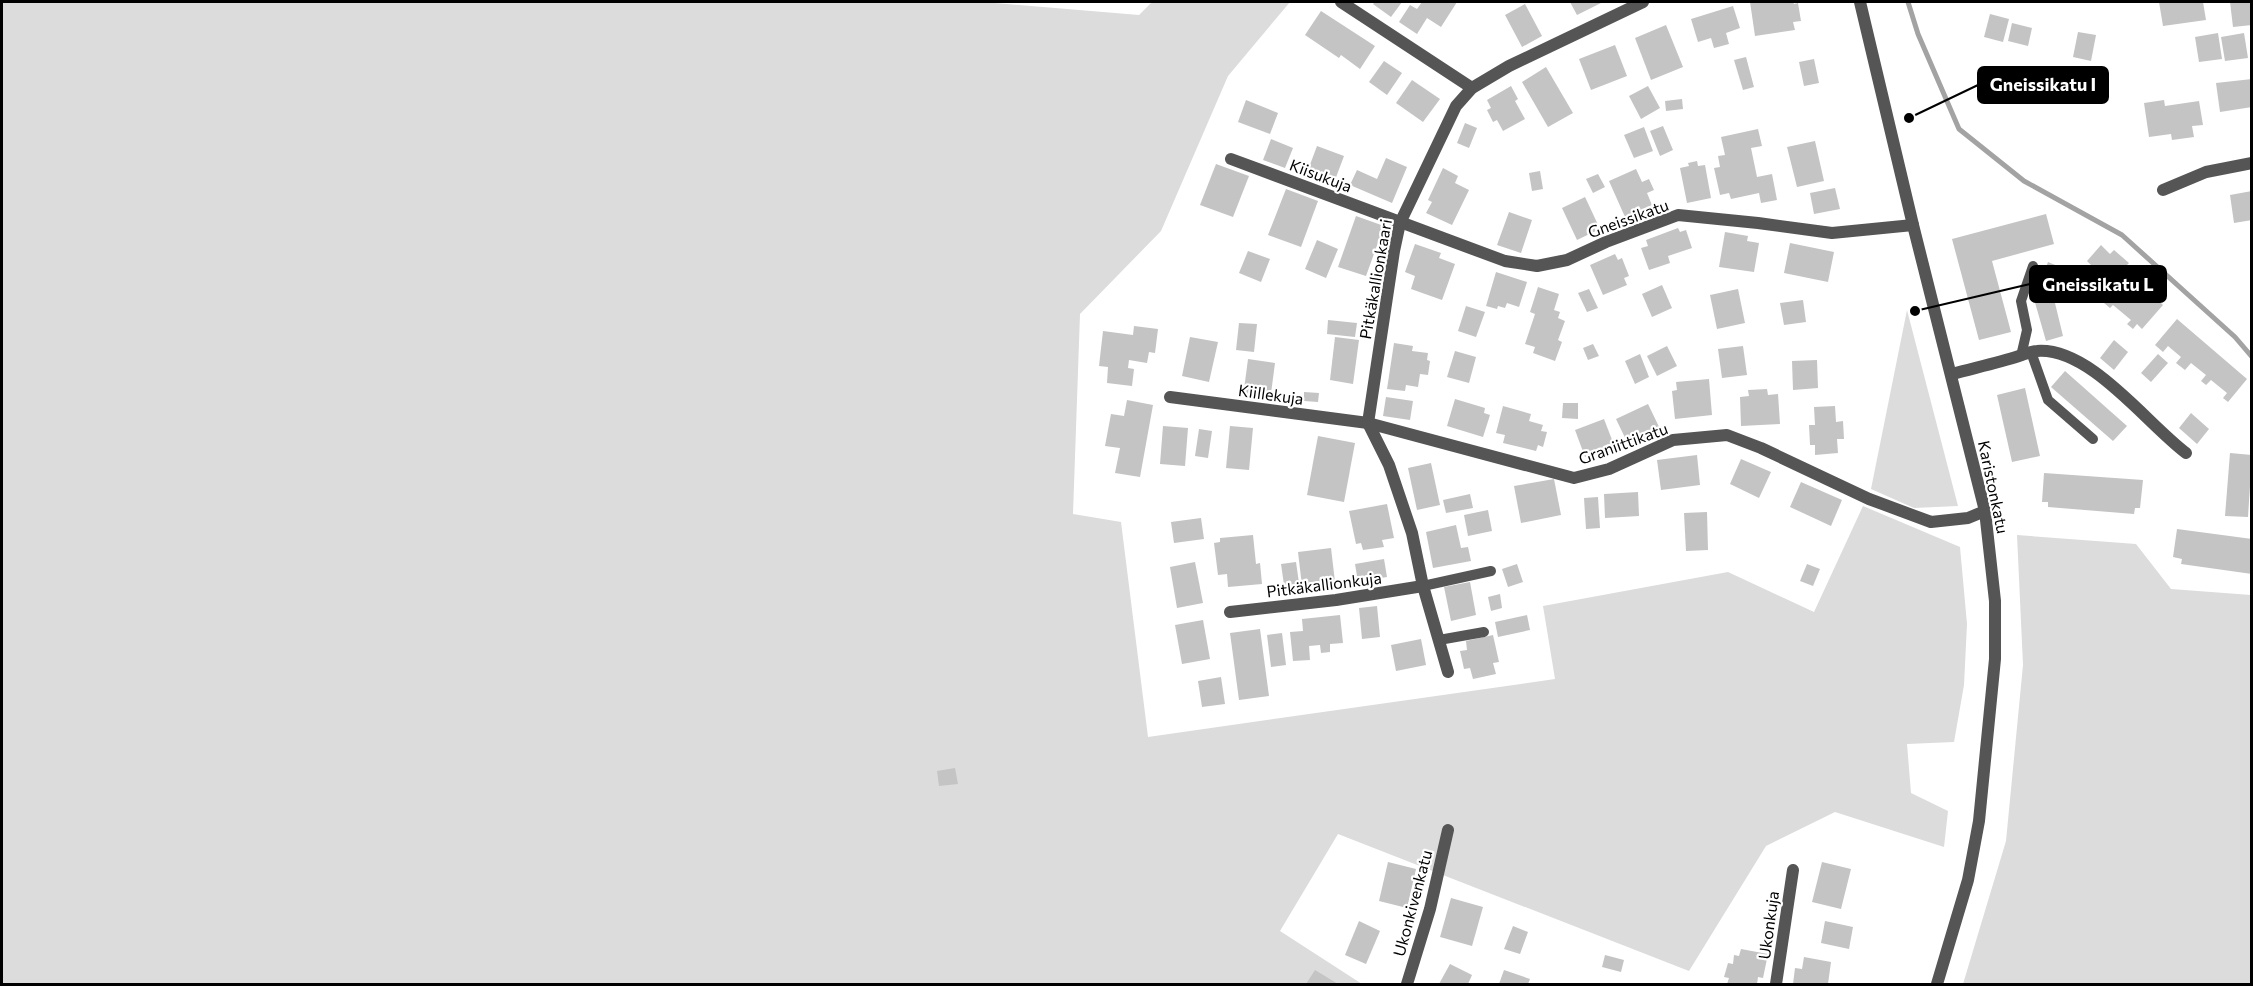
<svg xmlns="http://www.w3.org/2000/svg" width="2253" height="986" font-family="Commissioner,sans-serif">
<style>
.green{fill:#dcdcdc}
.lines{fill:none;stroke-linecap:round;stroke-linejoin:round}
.stream{stroke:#a3a3a3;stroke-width:5}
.building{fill:#c4c4c4}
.service{stroke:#555;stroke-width:10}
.minor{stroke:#555;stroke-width:12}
.tertiary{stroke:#555;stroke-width:12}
.labels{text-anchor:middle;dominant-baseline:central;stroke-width:4.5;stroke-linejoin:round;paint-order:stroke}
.street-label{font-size:16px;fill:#000;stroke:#fff}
.leader{fill:none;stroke:#000;stroke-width:2}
.callout-dot{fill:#000;stroke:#fff;stroke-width:2}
.callout{fill:#000;stroke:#000;stroke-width:2}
.callout-label{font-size:18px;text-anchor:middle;font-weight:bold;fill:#fff}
</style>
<rect width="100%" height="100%" fill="#fff"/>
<g class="green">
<polygon points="2,2 983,2 1139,15 1152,2 1290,2 1228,76 1161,231 1080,314 1073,514 1121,522 1148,737 1555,679 1543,606 1728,572 1814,612 1863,506 1960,547 1967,624 1964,685 1954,742 1907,744 1911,793 1948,811 1944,847 1835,812 1766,846 1689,971 1338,834 1280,931 1362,984 2,984"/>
<polygon points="1907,310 1958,506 1914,508 1871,489"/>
<polygon points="2017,535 2136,544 2171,589 2251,595 2251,984 1963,984 2006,841 2023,665"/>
</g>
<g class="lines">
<polyline class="stream" points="1908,2 1918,34 1959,129 2024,181 2122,235 2235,337 2252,357"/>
</g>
<g class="building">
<polygon points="1375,2 1402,2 1391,17 1373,4"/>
<polygon points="1422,2 1457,2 1441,27 1427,18 1417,34 1399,22 1410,5 1417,9"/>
<polygon points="1570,2 1603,2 1577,15"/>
<polygon points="1750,2 1793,2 1794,4 1798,3 1801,21 1793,22 1795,30 1755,36"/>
<polygon points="2159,2 2203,2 2206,20 2163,26"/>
<polygon points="2230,2 2252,2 2252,25 2233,27"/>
<polygon points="1525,4 1542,36 1522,47 1505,15"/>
<polygon points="1733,6 1740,28 1726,33 1729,44 1714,48 1711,38 1698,42 1691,19"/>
<polygon points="1321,11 1375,46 1360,69 1341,55 1339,58 1305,35"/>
<polygon points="1990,14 2009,19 2003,42 1984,37"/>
<polygon points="2012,23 2032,28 2028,46 2008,41"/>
<polygon points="1666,25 1683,67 1651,80 1635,38"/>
<polygon points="2078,32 2096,35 2091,61 2073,57"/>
<polygon points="2218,33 2222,59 2199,62 2195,37"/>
<polygon points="2244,33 2248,58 2225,61 2221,37"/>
<polygon points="1615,45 1627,76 1591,90 1579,59"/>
<polygon points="1746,57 1754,87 1743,90 1734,60"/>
<polygon points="1814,59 1819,83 1804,86 1799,62"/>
<polygon points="1384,61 1402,73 1387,95 1369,82"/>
<polygon points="1546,67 1573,113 1548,127 1522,82"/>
<polygon points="2252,79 2252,107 2220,112 2216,83"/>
<polygon points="1412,80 1440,99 1423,122 1396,103"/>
<polygon points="1511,86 1518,99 1515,101 1525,119 1503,131 1497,120 1493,122 1487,110 1491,108 1487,100"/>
<polygon points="1648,86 1660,108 1641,119 1629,96"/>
<polygon points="1682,99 1683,109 1666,111 1665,101"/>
<polygon points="1246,100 1278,113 1270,134 1238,122"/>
<polygon points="2164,100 2165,106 2199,101 2203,125 2192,126 2194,137 2172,140 2171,134 2149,137 2144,103"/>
<polygon points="1465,123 1477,128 1469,148 1457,143"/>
<polygon points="1663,126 1673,150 1660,156 1650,131"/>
<polygon points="1644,127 1653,151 1634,158 1624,135"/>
<polygon points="1758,129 1762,146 1751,148 1757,177 1772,174 1777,200 1761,203 1759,193 1731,199 1729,193 1720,195 1714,168 1720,167 1718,156 1725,155 1721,137"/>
<polygon points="1271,139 1293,148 1285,168 1263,160"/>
<polygon points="1815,141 1824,181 1797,187 1787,147"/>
<polygon points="1317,146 1344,156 1335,180 1308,170"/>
<polygon points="1386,158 1407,167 1392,203 1350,185 1357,170 1377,179"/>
<polygon points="1697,161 1698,166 1705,165 1711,198 1687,203 1680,168 1689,166 1688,163"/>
<polygon points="1216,164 1249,176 1233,217 1200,205"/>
<polygon points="1443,168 1458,176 1455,183 1469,190 1452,225 1426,213 1432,202 1428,200"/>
<polygon points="1636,169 1642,182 1649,179 1654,190 1647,193 1652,205 1625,217 1609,181"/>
<polygon points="1540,171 1543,189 1532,191 1529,173"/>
<polygon points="1598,174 1605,187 1593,193 1586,179"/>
<polygon points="1835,188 1840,209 1814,214 1810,193"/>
<polygon points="1286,189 1318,201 1301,247 1268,235"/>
<polygon points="2252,191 2252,220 2234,223 2230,195"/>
<polygon points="1585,197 1600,229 1577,240 1562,208"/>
<polygon points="1509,212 1532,220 1521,253 1497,245"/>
<polygon points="2046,214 2054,244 1992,261 2011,332 1979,340 1952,239"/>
<polygon points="1356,216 1384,226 1366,276 1338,267"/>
<polygon points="1678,228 1680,232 1686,230 1692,248 1668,256 1670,263 1649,270 1641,248 1648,246 1646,240"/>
<polygon points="1725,232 1748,236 1747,241 1759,243 1754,272 1719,267"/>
<polygon points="1317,240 1338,249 1326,278 1305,269"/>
<polygon points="1790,243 1834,252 1828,282 1784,273"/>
<polygon points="1415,244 1441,253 1439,258 1455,264 1442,300 1411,289 1415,276 1405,272"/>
<polygon points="2101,245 2110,254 2114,250 2129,263 2124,268 2128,272 2133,267 2145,278 2140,283 2148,290 2153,284 2163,293 2157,299 2163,305 2142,329 2137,324 2133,329 2127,324 2131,320 2113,305 2110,308 2104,303 2107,299 2097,291 2093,296 2085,289 2087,286 2078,279 2091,265 2087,261"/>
<polygon points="1248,251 1270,259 1261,282 1239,273"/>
<polygon points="1615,254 1618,260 1622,258 1629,276 1624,278 1627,285 1603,295 1590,265"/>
<polygon points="2048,262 2065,269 2054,299 2063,336 2046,341 2034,299"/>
<polygon points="1496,272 1527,282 1519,307 1507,303 1505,308 1498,306 1497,309 1486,306"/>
<polygon points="1662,285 1672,308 1652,317 1642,294"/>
<polygon points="1538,287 1559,294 1554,310 1560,312 1558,318 1565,321 1558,340 1562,342 1555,361 1533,353 1535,347 1525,344 1535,314 1530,312"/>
<polygon points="1589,289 1598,308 1587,312 1578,293"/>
<polygon points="1738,289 1745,323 1717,329 1710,295"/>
<polygon points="1803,300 1806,322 1784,325 1780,303"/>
<polygon points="1466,306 1485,312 1476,337 1458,331"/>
<polygon points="2177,319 2247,379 2228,402 2223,398 2227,393 2211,380 2206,385 2201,381 2206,375 2191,363 2185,370 2176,363 2181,357 2168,346 2163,352 2155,345"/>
<polygon points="1328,320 1357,323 1355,337 1327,334"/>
<polygon points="1239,323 1257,324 1254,352 1236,350"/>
<polygon points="1134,326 1158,329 1155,353 1149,352 1147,363 1129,360 1128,368 1134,369 1132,386 1107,383 1108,367 1099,366 1103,331 1133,335"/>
<polygon points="1190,337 1218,342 1209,382 1182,376"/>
<polygon points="1335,337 1359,340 1353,384 1330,380"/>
<polygon points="2114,340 2128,352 2114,370 2100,358"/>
<polygon points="1394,343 1413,346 1412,351 1428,353 1427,360 1430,361 1428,375 1420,374 1418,387 1406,385 1405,391 1387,389"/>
<polygon points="1593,344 1599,356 1588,360 1583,348"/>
<polygon points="1667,346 1677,366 1657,376 1647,356"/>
<polygon points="1743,346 1747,375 1722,378 1718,349"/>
<polygon points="1455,351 1476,357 1469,383 1447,377"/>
<polygon points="1640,354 1649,377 1635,384 1625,361"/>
<polygon points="2158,354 2168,363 2151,382 2141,373"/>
<polygon points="1248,359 1275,363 1270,401 1243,397"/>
<polygon points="1817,360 1818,388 1793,390 1792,361"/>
<polygon points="2065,371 2127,426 2113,441 2051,387"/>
<polygon points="1709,379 1712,415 1675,419 1672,391 1677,390 1676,382"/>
<polygon points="2025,388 2040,456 2012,462 1997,395"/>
<polygon points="1767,389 1768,395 1778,394 1780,424 1741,426 1740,397 1749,396 1748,390"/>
<polygon points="1304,392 1319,393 1318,402 1304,401"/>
<polygon points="1386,397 1413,401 1410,420 1383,416"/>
<polygon points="1455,399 1485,408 1484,413 1490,415 1483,437 1447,426"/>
<polygon points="1127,400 1153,405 1140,477 1115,473 1120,448 1105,446 1111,414 1124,416"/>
<polygon points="1563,403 1578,403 1578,419 1562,418"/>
<polygon points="1648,404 1662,433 1639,444 1637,440 1628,444 1616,419"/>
<polygon points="1503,406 1531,414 1529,421 1543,425 1541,431 1547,432 1543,447 1538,445 1536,451 1503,443 1505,435 1496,433"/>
<polygon points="1835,406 1836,422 1843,421 1844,439 1837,439 1838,453 1815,455 1815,445 1810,445 1809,425 1815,425 1814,407"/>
<polygon points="2191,413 2209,429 2197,444 2179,428"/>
<polygon points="1604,419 1614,445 1585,457 1575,430"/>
<polygon points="1163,426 1188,428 1185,466 1160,464"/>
<polygon points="1230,426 1253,428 1249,470 1226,468"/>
<polygon points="1199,429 1212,431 1208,458 1195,456"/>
<polygon points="1318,436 1355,443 1344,502 1307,495"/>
<polygon points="2230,453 2252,455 2248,517 2225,516"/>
<polygon points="1697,455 1700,485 1661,490 1657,460"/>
<polygon points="1741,459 1771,472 1759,498 1730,484"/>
<polygon points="1431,463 1440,505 1417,510 1408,468"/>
<polygon points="2044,473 2143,480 2140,508 2135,508 2134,514 2048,507 2048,502 2042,502"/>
<polygon points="1554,479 1561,515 1521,523 1514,486"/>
<polygon points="1801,482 1842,500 1831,526 1790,507"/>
<polygon points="1638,492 1639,516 1605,518 1604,494"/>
<polygon points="1470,494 1473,508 1446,513 1443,500"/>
<polygon points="1598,497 1600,528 1586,529 1584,498"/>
<polygon points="1387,504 1394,538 1382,540 1384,547 1363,550 1361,543 1356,544 1349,511"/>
<polygon points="1488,510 1492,531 1468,536 1464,515"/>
<polygon points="1707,512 1708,550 1686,551 1684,513"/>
<polygon points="1201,518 1204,539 1174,543 1171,522"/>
<polygon points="1456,525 1461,548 1468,547 1471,561 1433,568 1426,532"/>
<polygon points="2177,529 2252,539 2252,574 2181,564 2182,559 2173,557"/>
<polygon points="1253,535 1256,564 1260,563 1262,584 1228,587 1227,574 1218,575 1214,543 1220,542 1220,538"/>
<polygon points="1331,548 1335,582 1302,586 1298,552"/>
<polygon points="1384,559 1387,577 1358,582 1355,564"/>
<polygon points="1195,562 1203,603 1177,608 1170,567"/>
<polygon points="1296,562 1300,590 1285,592 1281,564"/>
<polygon points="1517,564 1523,582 1508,587 1502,569"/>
<polygon points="1807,564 1820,569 1813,586 1800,581"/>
<polygon points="1470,582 1476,615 1451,621 1444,587"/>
<polygon points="1500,594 1502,608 1491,611 1488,597"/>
<polygon points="1377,606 1380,637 1362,639 1359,608"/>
<polygon points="1340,615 1343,643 1330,644 1330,652 1321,653 1320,645 1309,646 1310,660 1293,661 1290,632 1303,631 1302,619"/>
<polygon points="1527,615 1530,630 1498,637 1495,622"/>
<polygon points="1203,620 1210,659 1182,664 1175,625"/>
<polygon points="1260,629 1269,696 1239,700 1230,633"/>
<polygon points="1282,633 1286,665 1271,667 1267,635"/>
<polygon points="1493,635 1499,662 1493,663 1496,674 1473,679 1470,668 1464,669 1460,651 1467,650 1466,641"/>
<polygon points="1421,639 1426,665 1396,671 1391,645"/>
<polygon points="1221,677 1225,704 1202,707 1198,681"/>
<polygon points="955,768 958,784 939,786 937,771"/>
<polygon points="1388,862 1416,869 1407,908 1379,901"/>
<polygon points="1822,862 1851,869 1841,909 1812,902"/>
<polygon points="1451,898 1483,907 1472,946 1440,937"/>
<polygon points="1359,921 1380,931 1366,964 1345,955"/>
<polygon points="1825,921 1853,927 1849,949 1821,943"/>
<polygon points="1513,926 1528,932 1520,954 1504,949"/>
<polygon points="1741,949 1768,954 1763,978 1758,977 1757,984 1727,984 1729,978 1724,977 1728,963 1733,964 1734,955 1739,956"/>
<polygon points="1605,955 1624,960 1621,972 1602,967"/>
<polygon points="1804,957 1831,962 1828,984 1793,984 1795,968 1802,969"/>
<polygon points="1450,964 1472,975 1468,984 1439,984"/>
<polygon points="1315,970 1338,984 1306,984"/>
<polygon points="1504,970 1530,979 1528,984 1499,984"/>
</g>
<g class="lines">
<g class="service">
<polyline points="2031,352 2048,400 2093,439"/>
<polyline points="2021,356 2027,330 2021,301 2033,266"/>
<polyline points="1423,586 1491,571"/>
<polyline points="1439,640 1484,632"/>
</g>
<g class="minor">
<polyline points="1341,2 1472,88"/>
<polyline points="1231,159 1505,261 1537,266 1567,260 1606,242 1678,215 1758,223 1832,233 1913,225"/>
<polyline points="2163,190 2206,172 2252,163"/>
<path d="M1952,374C1974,368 1997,363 2019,356C2025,354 2031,351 2037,351C2090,347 2146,423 2186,453"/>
<polyline points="1170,397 1368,423 1574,478 1609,469 1673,440 1727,435 1761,448 1869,499 1931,522 1968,518 1985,511"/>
<polyline points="1230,612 1336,600 1423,586"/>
<polyline points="1448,672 1423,586 1412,533 1389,465 1368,423 1394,251 1400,223 1456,106 1472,88 1509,66 1643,2"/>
<polyline points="1407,984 1430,909 1448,830"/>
<polyline points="1776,984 1793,870"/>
</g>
<polyline class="tertiary" points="1860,2 1913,225 1985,511 1995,601 1995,659 1979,821 1968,880 1937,984"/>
</g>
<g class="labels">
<g class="street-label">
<text transform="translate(1321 175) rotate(21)">Kiisukuja</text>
<text transform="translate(1628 218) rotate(-20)">Gneissikatu</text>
<text transform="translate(1375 279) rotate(-80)">Pitkäkallionkaari</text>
<text transform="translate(1271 394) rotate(8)">Kiillekuja</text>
<text transform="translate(1623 443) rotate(-20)">Graniittikatu</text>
<text transform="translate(1994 487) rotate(78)">Karistonkatu</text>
<text transform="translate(1324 584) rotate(-7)">Pitkäkallionkuja</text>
<text transform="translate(1412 903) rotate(-75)">Ukonkivenkatu</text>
<text transform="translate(1768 925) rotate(-82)">Ukonkuja</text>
</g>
</g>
<path class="leader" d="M1909 118L1978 85M1915 311L2030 284"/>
<g class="callout-dot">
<circle cx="1909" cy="118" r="6"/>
<circle cx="1915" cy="311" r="6"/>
</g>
<g class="callout">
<rect x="1978" y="67" width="130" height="36" rx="6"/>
<rect x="2030" y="266" width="136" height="36" rx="6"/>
</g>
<g class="callout-label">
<text x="2043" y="91">Gneissikatu I</text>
<text x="2098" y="291">Gneissikatu L</text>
</g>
<rect width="2253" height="986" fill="none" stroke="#000000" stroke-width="6"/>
</svg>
